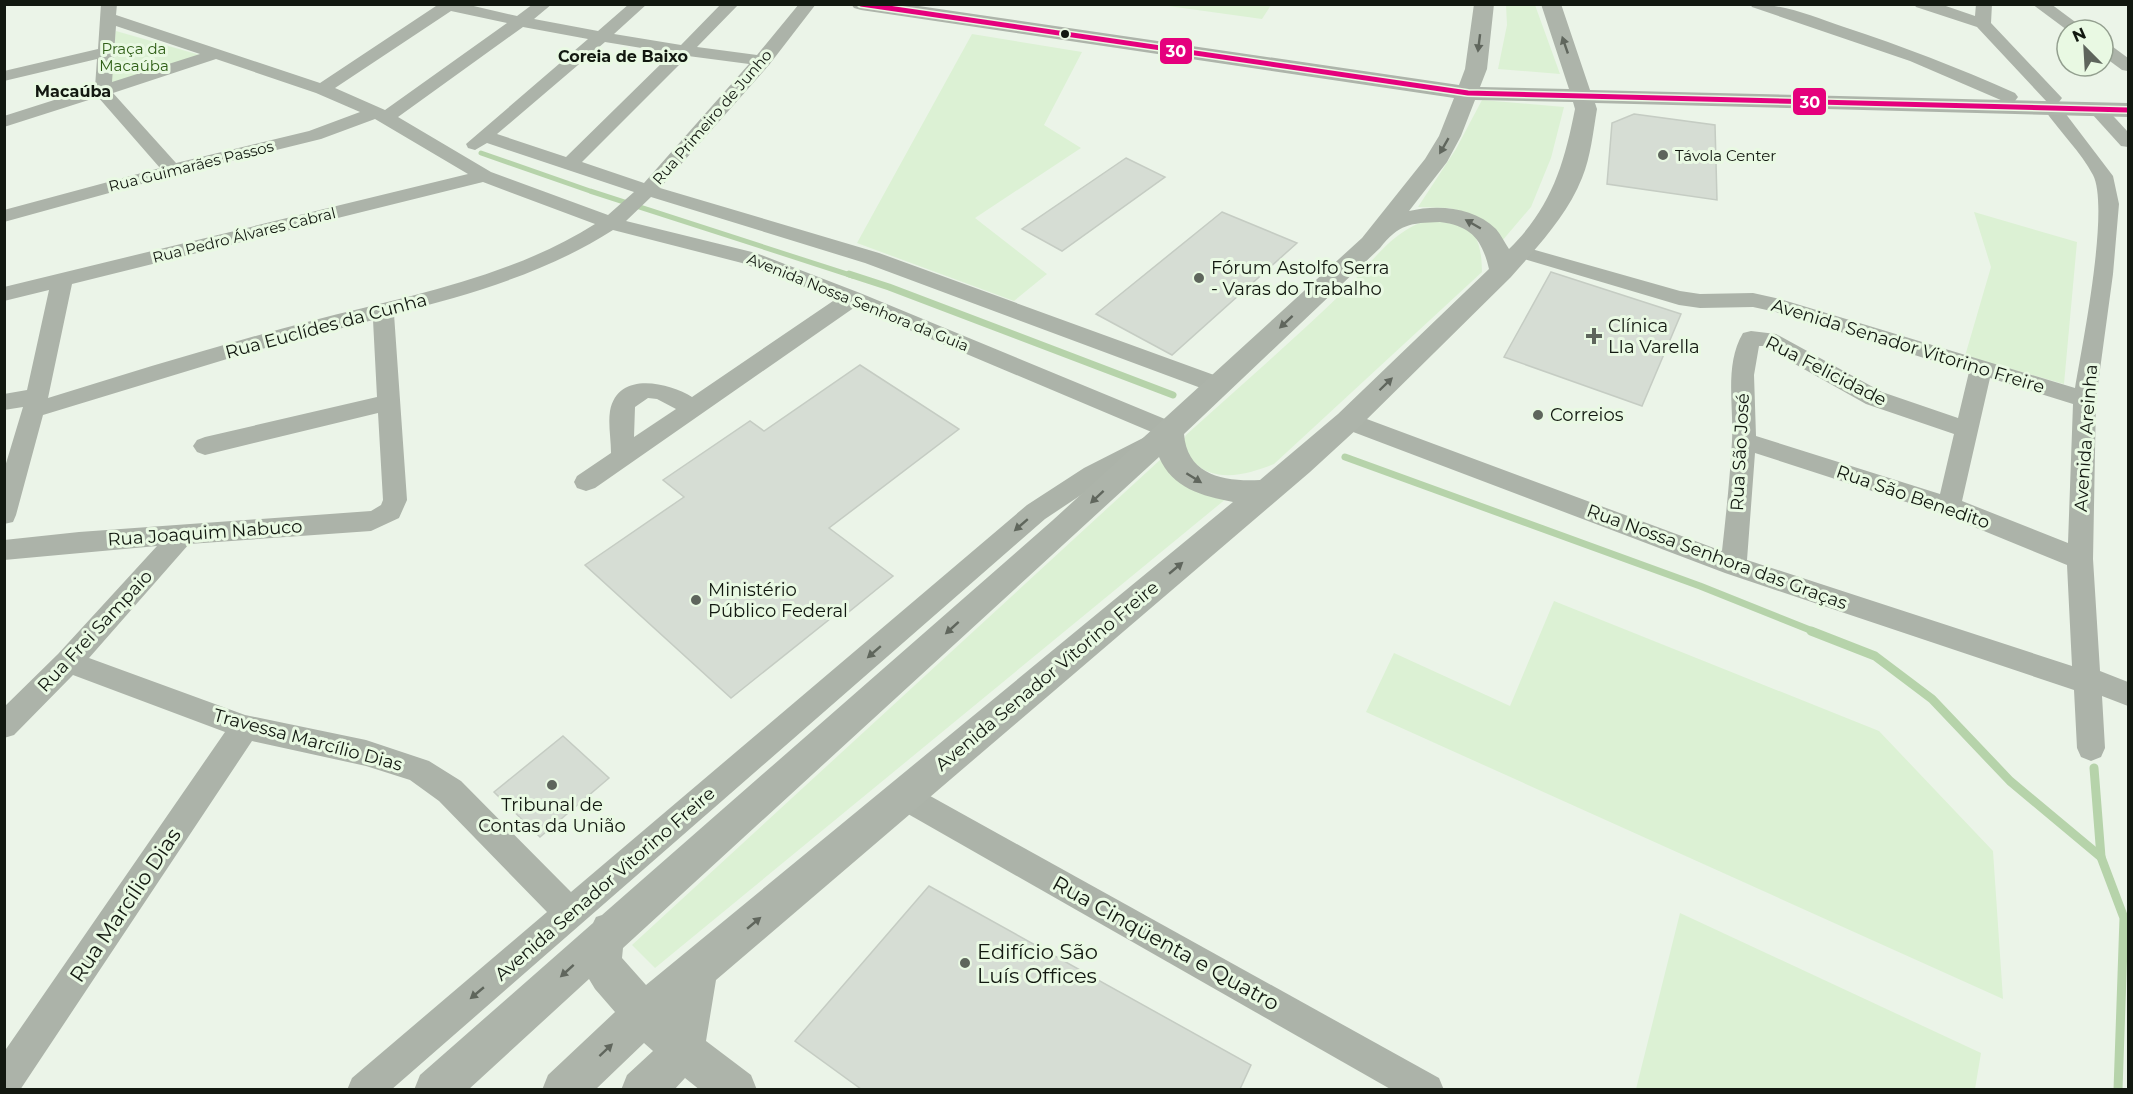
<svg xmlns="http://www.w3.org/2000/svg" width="2133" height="1094" font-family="Montserrat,sans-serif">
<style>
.green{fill:#dcf1d4}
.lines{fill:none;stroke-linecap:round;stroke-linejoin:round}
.stream-far2{stroke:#b6d3aa;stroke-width:5}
.stream-far1{stroke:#b6d3aa;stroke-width:7}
.stream{stroke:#b6d3aa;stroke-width:9}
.building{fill:#d6ddd4;stroke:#c5ccc3;stroke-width:1.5}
.minor{fill:#acb3a9;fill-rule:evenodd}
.major{fill:#adb4aa;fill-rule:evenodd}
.bus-1-casing{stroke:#e9f9e3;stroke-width:8}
.bus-1{stroke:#e5007d;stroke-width:5}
.oneway{fill:#60665d}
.oneway2{fill:#5f665c}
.bus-dot{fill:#121810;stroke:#e9f9e3;stroke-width:2}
.poi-dot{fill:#5e655c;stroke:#e9f9e3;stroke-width:2}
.labels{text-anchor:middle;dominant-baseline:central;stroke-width:6;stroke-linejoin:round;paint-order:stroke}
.far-park-label{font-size:15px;fill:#2f5e16;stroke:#e9f9e3}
.far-street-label{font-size:15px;fill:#121810;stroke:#e9f9e3}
.far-poi-label{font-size:15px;fill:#121810;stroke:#e9f9e3;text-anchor:start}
.far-neighbourhood-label{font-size:16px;font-weight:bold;fill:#121810;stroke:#e9f9e3}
.poi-label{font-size:18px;fill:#121810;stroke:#e9f9e3;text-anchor:start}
.street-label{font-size:18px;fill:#121810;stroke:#e9f9e3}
.near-street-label{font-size:21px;fill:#121810;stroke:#e9f9e3}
.near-poi-label{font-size:21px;fill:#121810;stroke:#e9f9e3;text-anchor:start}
.line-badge{stroke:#e9f9e3;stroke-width:2}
.badge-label{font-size:16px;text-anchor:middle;font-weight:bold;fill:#fff}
</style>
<rect width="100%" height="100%" fill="#ebf4e8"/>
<g class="green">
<polygon points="1161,5 1271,4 1271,5 1262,19"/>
<polygon points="1506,5 1535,5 1560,74 1498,69 1507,25"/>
<polygon points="116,31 200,55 109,86"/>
<polygon points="972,34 1082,52 1044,125 1081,148 975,218 1047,274 1014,301 857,243"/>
<polygon points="1482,100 1564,107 1551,158 1531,207 1502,241 1465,212 1449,208 1418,207 1456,149"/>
<polygon points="1974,212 2077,242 2064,384 1965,356 1991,267"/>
<path d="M1428,220C1469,226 1481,226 1482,272L1274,464C1250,474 1215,484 1194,462C1189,457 1186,448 1183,441L1186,435C1238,388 1291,342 1342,293C1369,267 1390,231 1428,220Z"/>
<polygon points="1161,459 1169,471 1227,498 655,968 632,945"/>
<polygon points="1554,601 1879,731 1993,851 2003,999 1366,712 1394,653 1510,706"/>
<polygon points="1680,913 1981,1053 1975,1089 1636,1089"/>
</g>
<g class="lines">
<polyline class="stream-far2" points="481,153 590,191 853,276"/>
<g class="stream-far1">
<polyline points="849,274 889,287 1173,395"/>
<polyline points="1345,457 1700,586 1815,632"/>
</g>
<g class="stream">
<polyline points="1811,631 1875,656 1932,699 2010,781 2101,857"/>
<polyline points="2094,768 2101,857 2124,918 2118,1090"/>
</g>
</g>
<g class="building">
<polygon points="1634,114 1715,125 1717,200 1607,184 1612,123"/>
<polygon points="1126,158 1165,177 1062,251 1022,229"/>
<polygon points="1222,212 1297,243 1172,355 1096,314"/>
<polygon points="1551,272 1681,314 1642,406 1504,357"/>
<polygon points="860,365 959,429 829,528 893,576 840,619 835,615 731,698 585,565 684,497 663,480 750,421 764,431"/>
<polygon points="563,736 609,778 540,837 494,792"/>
<polygon points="929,886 1251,1065 1240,1089 861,1089 795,1041"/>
</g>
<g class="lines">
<g class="minor">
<path d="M101,4H117L116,15L320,83L439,4H465L517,16L533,4H552L534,19L598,31L629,4H647L614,34L681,45L721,4H739L697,47L757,55L799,4H816L769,65L660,188L879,253L1225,379L1228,385L1225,391L1217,393L1209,391L865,263L651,197L626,221L756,253L860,293L1177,424L1181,430L1177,436L1169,438L1161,436L855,307L595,488L586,491L577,488L574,482L577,476L611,453C611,439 608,424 610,411C618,370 669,383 692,397L836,299L742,263L613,230C546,273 471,294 394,314L407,500L399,518L371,531L189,544L89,658L245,715L366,740L429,761L461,781L571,892L1027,505L1084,468L1145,437L1153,434L1161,437L1165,443L1161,449L1102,481L1045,519L391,1090H347L352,1078L547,912L439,801L410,780L366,766L252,741L20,1090H4V1052L225,732L73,675L14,735L4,738V707L58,654L157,546L4,560V540L79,532L371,511L381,505L383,500L378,413L205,455L197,452L193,446L197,440L205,437L377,397L373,320L250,352L43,415L16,515L13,522L4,524V470L23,407L4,410V394L27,390L49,290L4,301V287L468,174L375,119L321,139L178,174L4,222V210L160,168L98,97L4,127V116L95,87L97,59L4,81V71L98,49ZM451,11L507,23L385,110L335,88ZM116,26L200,54L112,82ZM523,27L588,39L466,144L468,148L475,150L487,143L634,192L608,215L491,172L398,117ZM605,42L672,53L566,157L497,134ZM688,56L749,64L644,183L582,162ZM216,59L316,93L360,112L309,131L176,163L113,93ZM483,182L595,224C509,278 408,296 311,321C223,344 135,371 48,398L72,284ZM648,398L657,399L676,409L634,437L635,407Z"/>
<path d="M1750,4C1785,4 1811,16 1844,27C1902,46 1959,68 2015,93L2018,97L2015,101H2003L1910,61L1752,7Z"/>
<polygon points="1914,4 1940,4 1975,16 1976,4 1992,4 1991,23 2062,98 2059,102 2047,102 1977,27 1916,7"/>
<polygon points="2032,4 2051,4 2086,30 2067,30"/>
<polygon points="2103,43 2109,44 2128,58 2128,71 2122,70 2103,56"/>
<path d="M2053,104L2059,105L2113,176L2119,204L2113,274L2096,399L2093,559L2100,671L2128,682V706L2102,696L2105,748L2101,757L2091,761L2081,757L2077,748L2074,690L1725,573L1340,427L1336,421L1340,415L1348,413L1356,415L1722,551C1726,515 1730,478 1732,441C1734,406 1724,365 1743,333L1751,331L1776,334L1882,392L1958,418L1969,372L1776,312L1753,307L1700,308L1679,305L1514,256L1511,252L1514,248L1521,246L1528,248L1680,291L1700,294L1753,293L1780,299L2075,388C2082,346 2110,208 2093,175C2081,152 2059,131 2044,109L2047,105ZM1759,346H1763L1866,404L1954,434L1940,494L1756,436L1754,375ZM1990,378L2073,404L2068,543L1962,501ZM1755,453L1940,513L2067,565L2072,666L1747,560Z"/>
<polygon points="2098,105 2104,106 2128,132 2128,147 2121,146 2092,114 2089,110 2092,106"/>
<polygon points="905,782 1439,1078 1444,1090 1392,1090 894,806 890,796 894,786"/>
</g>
<path class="major" d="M851,4H905L1459,85L1465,69L1474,4H1494L1487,69L1480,87L1569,89L1541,4H1561L1590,90L2128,103V117L1595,103L1597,109C1593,132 1591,156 1582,178C1567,216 1537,247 1511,277L1358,428L1310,472L716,980L706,1041L751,1075L757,1090H700L685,1078L674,1090H621L627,1075L653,1051L644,1043L595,1090H542L548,1075L615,1012L595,989L589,979L468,1090H414L420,1075L593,923L596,917L602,915L1053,520L1362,238L1425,159L1439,136L1454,98L861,10L854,8ZM1475,100L1573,102L1575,109C1564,165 1551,208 1509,249C1505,243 1501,235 1496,229C1474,207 1438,204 1409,211L1447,162L1461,136ZM1440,222C1471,226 1482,239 1489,269L1338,414L1260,480C1224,482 1187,475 1184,434L1380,248C1399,224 1410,223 1440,222ZM1159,457C1172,488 1202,496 1233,502L646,985L622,958L623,948Z"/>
<g class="bus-1-casing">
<polyline id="bus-1" points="861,4 1468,93 2128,110"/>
</g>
<use href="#bus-1" class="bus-1"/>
</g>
<defs><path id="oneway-solid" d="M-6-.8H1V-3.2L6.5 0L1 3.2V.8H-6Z" transform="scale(1.5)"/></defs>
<g class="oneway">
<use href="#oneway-solid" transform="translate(1479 43) rotate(97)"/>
<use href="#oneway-solid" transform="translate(1565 45) rotate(-109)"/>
<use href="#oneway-solid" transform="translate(1444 146) rotate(120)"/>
<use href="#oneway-solid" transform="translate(1473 224) rotate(-150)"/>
<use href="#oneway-solid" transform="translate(1286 322) rotate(137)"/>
<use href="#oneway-solid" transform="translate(1386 384) rotate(-44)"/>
<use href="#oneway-solid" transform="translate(1194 478) rotate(32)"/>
<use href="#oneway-solid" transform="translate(1097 497) rotate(137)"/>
<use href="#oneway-solid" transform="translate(1176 568) rotate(-40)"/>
<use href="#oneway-solid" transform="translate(952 628) rotate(138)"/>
<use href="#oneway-solid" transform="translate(754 923) rotate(-40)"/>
<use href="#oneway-solid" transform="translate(567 971) rotate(138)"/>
<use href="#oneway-solid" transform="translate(606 1050) rotate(-43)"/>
</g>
<g class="oneway2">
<use href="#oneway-solid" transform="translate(1021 525) rotate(139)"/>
<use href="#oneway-solid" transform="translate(874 652) rotate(139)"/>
<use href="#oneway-solid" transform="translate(477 993) rotate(140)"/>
</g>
<circle class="bus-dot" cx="1065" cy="34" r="5"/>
<g class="poi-dot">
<circle cx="1663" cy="155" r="6"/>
<circle cx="1199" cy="278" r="6"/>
<path d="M1591 327h6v6h6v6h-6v6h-6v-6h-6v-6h6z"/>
<circle cx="1538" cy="415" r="6"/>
<circle cx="696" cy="600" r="6"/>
<circle cx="552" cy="785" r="6"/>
<circle cx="965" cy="963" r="6"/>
</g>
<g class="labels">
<g class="far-park-label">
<text x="134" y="48">Praça da<tspan x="134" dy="17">Macaúba</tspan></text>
</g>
<g class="far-street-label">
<text transform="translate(712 117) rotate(-49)">Rua Primeiro de Junho</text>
<text transform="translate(191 166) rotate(-14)">Rua Guimarães Passos</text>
<text transform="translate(244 235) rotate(-14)">Rua Pedro Álvares Cabral</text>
<text transform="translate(858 302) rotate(22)">Avenida Nossa Senhora da Guia</text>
</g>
<g class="far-poi-label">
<text x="1675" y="155">Távola Center</text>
</g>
<g class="far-neighbourhood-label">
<text x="623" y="56">Coreia de Baixo</text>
<text x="73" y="91">Macaúba</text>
</g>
<g class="poi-label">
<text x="1211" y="268">Fórum Astolfo Serra<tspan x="1211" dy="21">- Varas do Trabalho</tspan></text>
<text x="1608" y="326">Clínica<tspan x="1608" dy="21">LIa Varella</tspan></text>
<text x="1550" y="415">Correios</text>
<text x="708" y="590">Ministério<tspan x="708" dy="21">Público Federal</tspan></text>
<text x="552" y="805" text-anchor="middle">Tribunal de<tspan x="552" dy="21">Contas da União</tspan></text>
</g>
<g class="street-label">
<text transform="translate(326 326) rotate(-15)">Rua Euclídes da Cunha</text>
<text transform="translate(1908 346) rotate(17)">Avenida Senador Vitorino Freire</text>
<text transform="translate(1826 371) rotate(27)">Rua Felicidade</text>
<text transform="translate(2086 438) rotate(-86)">Avenida Areinha</text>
<text transform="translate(1740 452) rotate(-87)">Rua São José</text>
<text transform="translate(1913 497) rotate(19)">Rua São Benedito</text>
<text transform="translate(205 533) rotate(-4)">Rua Joaquim Nabuco</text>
<text transform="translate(1717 557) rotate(20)">Rua Nossa Senhora das Graças</text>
<text transform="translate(95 631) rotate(-47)">Rua Frei Sampaio</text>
<text transform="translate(1047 676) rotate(-40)">Avenida Senador Vitorino Freire</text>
<text transform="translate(308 740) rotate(15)">Travessa Marcílio Dias</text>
<text transform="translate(605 884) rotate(-41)">Avenida Senador Vitorino Freire</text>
</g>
<g class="near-street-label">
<text transform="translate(125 905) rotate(-56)">Rua Marcílio Dias</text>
<text transform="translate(1166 943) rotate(29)">Rua Cinqüenta e Quatro</text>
</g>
<g class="near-poi-label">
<text x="977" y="951">Edifício São<tspan x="977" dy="24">Luís Offices</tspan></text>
</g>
</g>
<g class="line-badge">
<rect x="1159" y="37" width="34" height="28" rx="6" fill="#e5007d"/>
<rect x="1792" y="87" width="35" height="29" rx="6" fill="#e5007d"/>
</g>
<g class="badge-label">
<text x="1176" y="57">30</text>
<text x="1810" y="108">30</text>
</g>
<rect width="2133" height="1094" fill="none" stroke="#121810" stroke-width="12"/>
<g transform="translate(2085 48) rotate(336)"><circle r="28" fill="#e9f9e3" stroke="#939f8f" stroke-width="1.5"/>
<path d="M0-4.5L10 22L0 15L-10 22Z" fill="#5e655c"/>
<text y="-9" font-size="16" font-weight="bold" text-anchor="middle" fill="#121810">N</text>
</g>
</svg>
